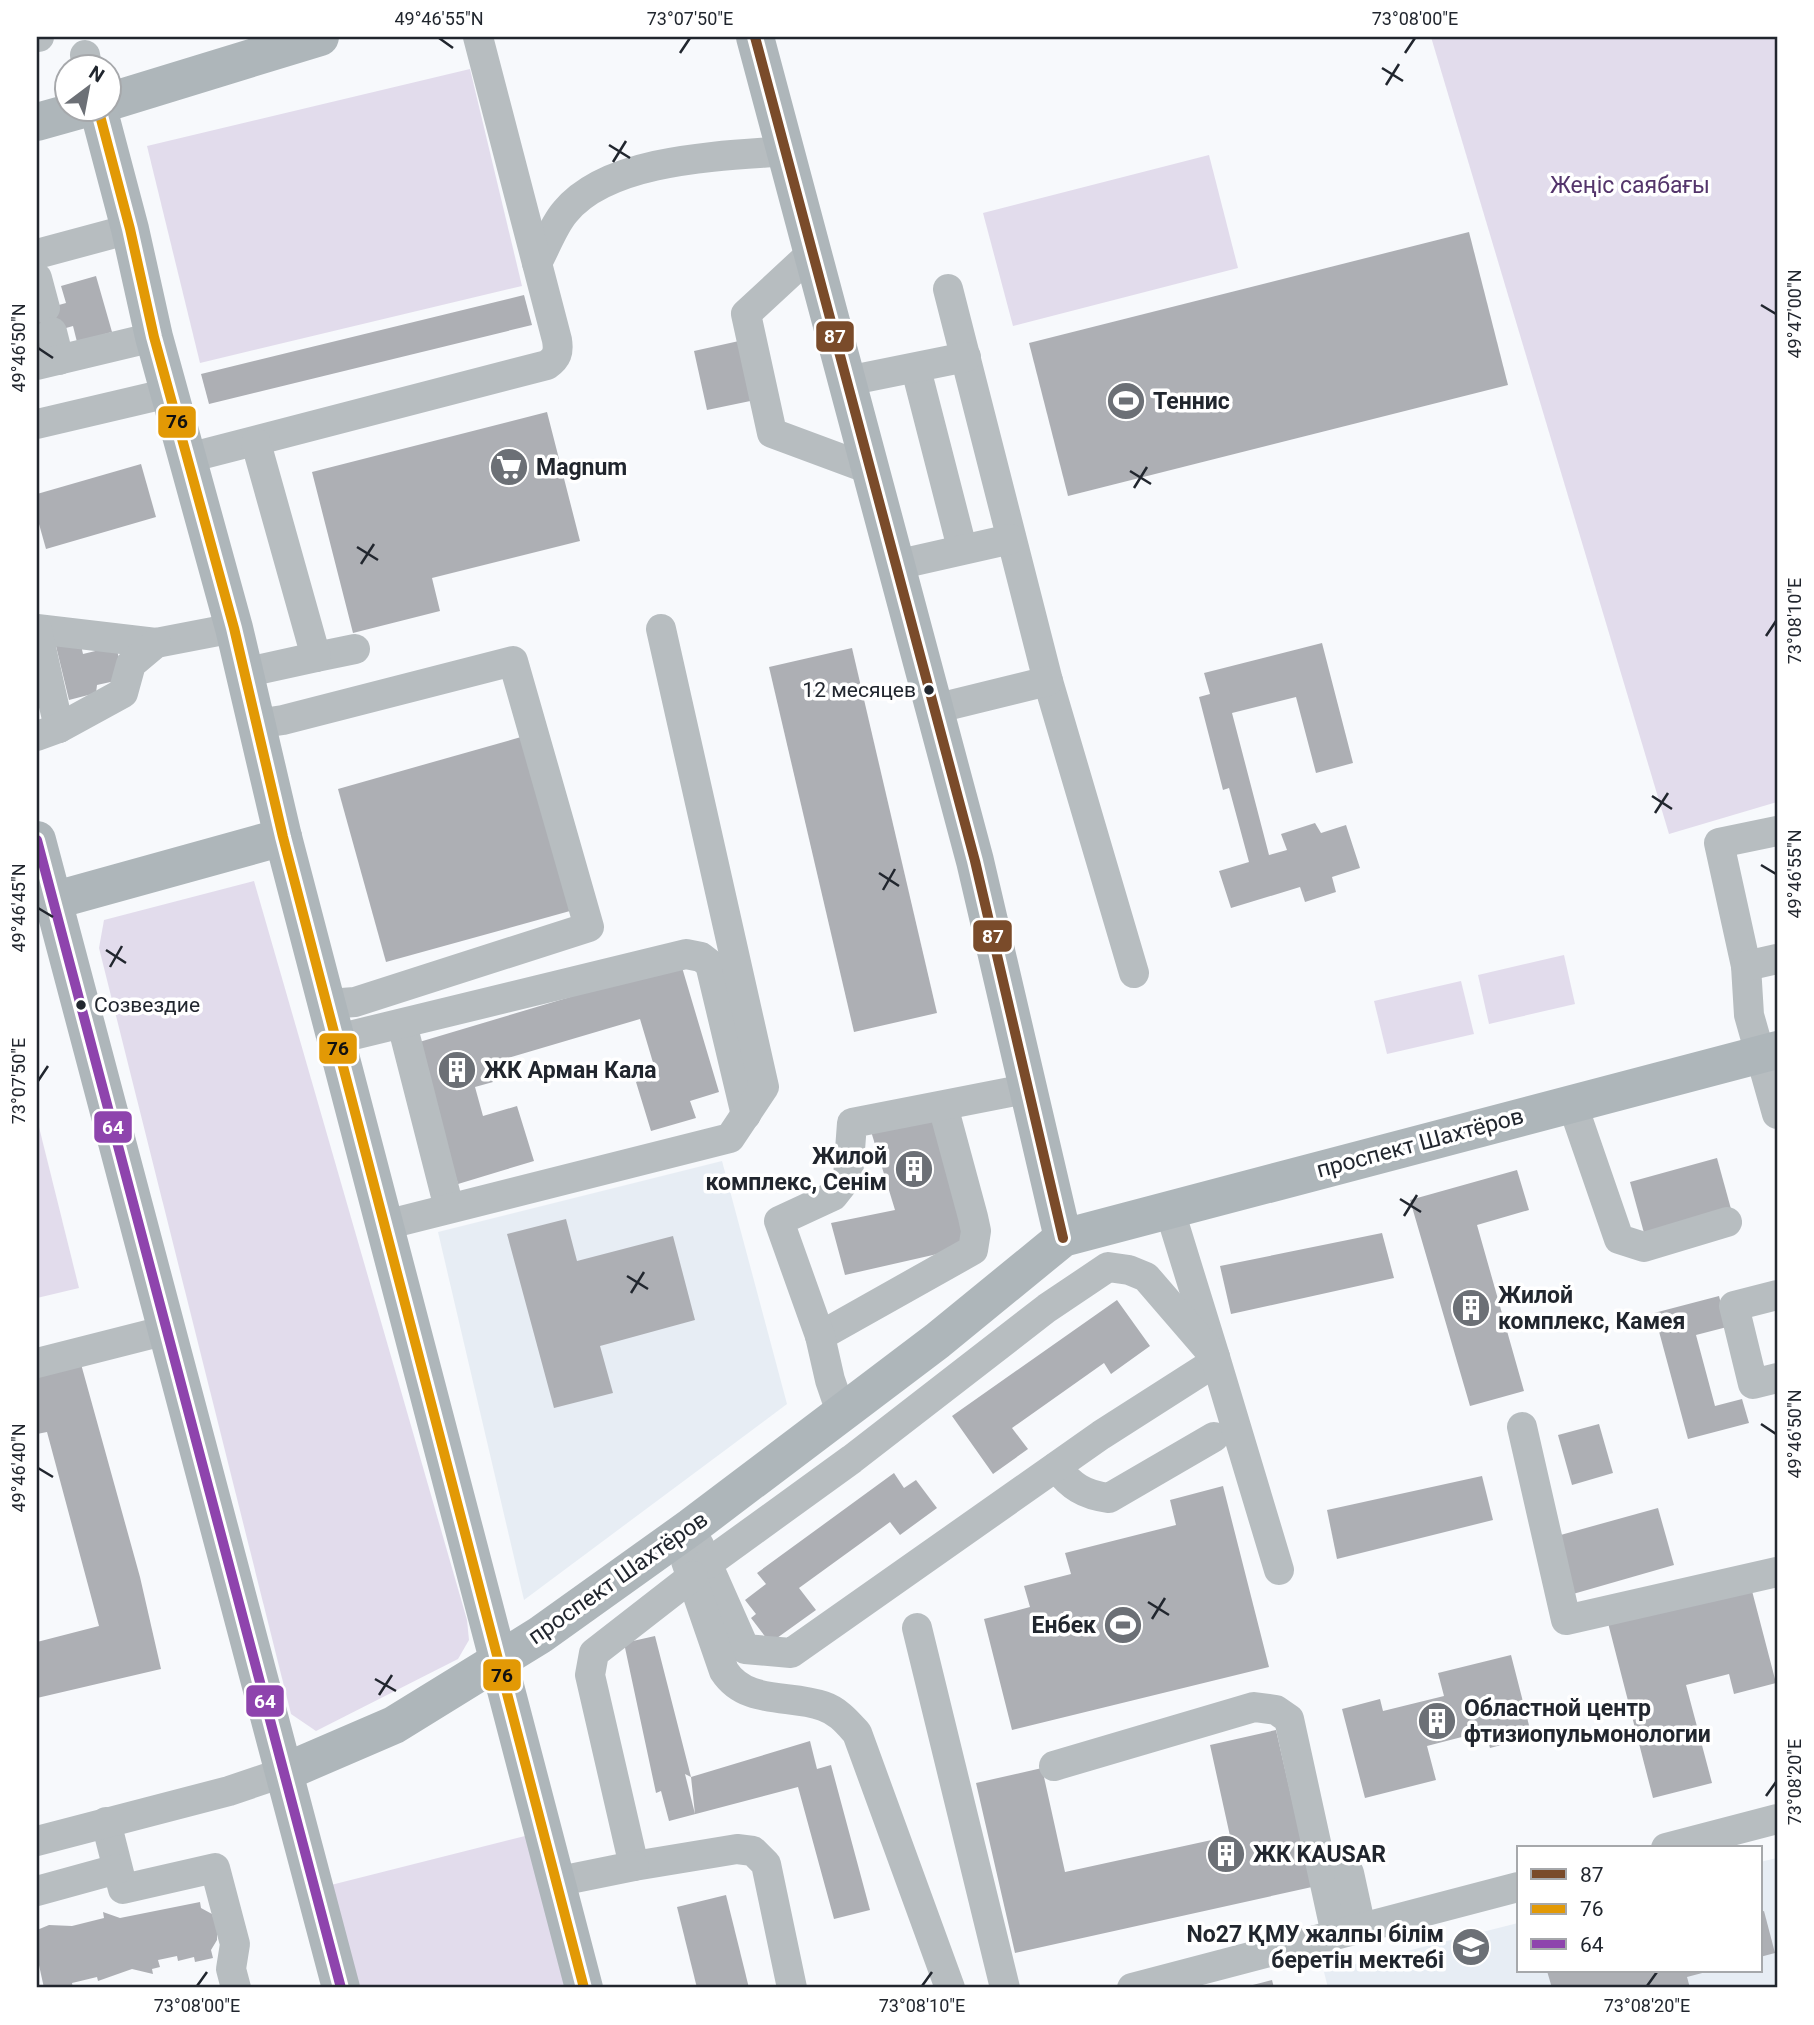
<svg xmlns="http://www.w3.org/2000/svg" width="1814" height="2025" font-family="Roboto,sans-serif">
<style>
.built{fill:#e7edf4}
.green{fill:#e2dcec}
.building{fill:#adafb4}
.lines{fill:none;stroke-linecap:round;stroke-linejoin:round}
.minor{stroke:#b7bdc0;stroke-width:30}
.major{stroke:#aeb6ba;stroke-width:38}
.bus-1-casing{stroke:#fff;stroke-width:16}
.bus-2-casing{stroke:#fff;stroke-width:16}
.bus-3-casing{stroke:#fff;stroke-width:16}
.bus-1{stroke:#7a4b2a;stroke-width:10}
.bus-2{stroke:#e29905;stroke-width:10}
.bus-3{stroke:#8e44ad;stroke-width:10}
.ticks{fill:none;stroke:#21262e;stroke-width:2.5}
.bus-dot{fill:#21262e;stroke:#fff;stroke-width:2.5}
.labels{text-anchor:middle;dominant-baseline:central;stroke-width:7;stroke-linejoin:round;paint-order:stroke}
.bus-label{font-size:21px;fill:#21262e;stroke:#fff;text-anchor:end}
.park-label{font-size:23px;fill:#54356b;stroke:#fff}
.poi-label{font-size:23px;font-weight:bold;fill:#21262e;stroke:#fff;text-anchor:start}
.street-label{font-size:23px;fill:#21262e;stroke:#fff}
.line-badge{stroke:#fff;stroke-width:2.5}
.badge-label{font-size:19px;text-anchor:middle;font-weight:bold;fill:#fff}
.pale-badge-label{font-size:19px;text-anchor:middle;font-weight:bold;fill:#111}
.neatline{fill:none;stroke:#21262e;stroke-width:2.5}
.ticks-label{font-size:18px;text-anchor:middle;fill:#21262e}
</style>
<rect width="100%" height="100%" fill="#f7f9fc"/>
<g class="built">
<polygon points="722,1161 787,1404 524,1600 438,1232"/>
<polygon points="1777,1858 1777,1988 1328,1988 1324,1972 1518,1923 1518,1971 1760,1971 1760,1862"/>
</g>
<g class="green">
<polygon points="1431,37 1777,37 1777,802 1669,834"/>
<polygon points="470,69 522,286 200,363 147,146"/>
<polygon points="1209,155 1238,268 1013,326 983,213"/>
<polygon points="254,881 467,1620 469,1640 458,1659 316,1731 291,1714 99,948 104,920"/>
<polygon points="1564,955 1575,1004 1489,1024 1478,975"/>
<polygon points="1461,981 1474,1034 1387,1054 1374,1001"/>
<polygon points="37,1119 79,1288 37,1298"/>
<polygon points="529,1835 569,1988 358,1988 331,1885"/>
</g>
<g class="building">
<polygon points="1469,232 1508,385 1068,496 1029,343"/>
<polygon points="96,276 112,332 77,342 73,326 38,336 44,357 37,359 37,311 66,303 61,286"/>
<polygon points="524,295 532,325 209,404 201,374"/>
<polygon points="748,339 760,399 707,410 694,351"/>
<polygon points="547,412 580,541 432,578 440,611 353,633 312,472"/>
<polygon points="141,464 156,517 46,549 37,517 37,494"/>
<polygon points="80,641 83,654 116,646 124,679 97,685 96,693 69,700 56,646"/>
<polygon points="1322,643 1353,763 1316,773 1296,697 1232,713 1269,855 1287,850 1281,834 1315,823 1321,833 1346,825 1360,868 1332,877 1336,892 1305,902 1300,887 1231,908 1219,871 1249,862 1229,788 1223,790 1199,697 1210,694 1204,673"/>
<polygon points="852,648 937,1013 854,1032 769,667"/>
<polygon points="521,737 570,911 386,962 338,789"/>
<polygon points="681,964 719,1092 690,1101 696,1118 651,1131 636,1082 657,1076 640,1019 488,1064 493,1082 475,1087 483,1116 517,1106 534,1161 458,1184 416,1043"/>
<polygon points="931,1115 968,1247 845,1275 831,1223 895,1210 870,1128"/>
<polygon points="1717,1158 1731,1209 1644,1233 1630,1182"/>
<polygon points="1517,1170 1529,1210 1477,1225 1524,1391 1470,1406 1410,1200"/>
<polygon points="566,1219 577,1261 673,1236 695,1320 600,1346 613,1393 554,1408 507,1234"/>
<polygon points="1382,1233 1394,1278 1231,1314 1220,1266"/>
<polygon points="1719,1296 1727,1327 1696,1335 1715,1406 1742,1399 1749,1423 1688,1439 1654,1313"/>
<polygon points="1117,1300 1150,1346 1111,1374 1104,1363 1012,1428 1028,1449 993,1474 952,1416"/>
<polygon points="81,1364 140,1577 161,1669 37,1698 37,1642 99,1626 47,1432 37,1434 37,1376"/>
<polygon points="1599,1424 1613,1473 1572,1485 1558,1435"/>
<polygon points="894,1473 904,1488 916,1480 937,1508 900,1535 890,1522 799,1588 816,1610 770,1643 751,1618 756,1614 745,1600 766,1584 757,1573"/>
<polygon points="1482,1476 1493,1520 1337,1559 1327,1510"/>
<polygon points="1223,1486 1269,1667 1012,1730 984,1619 1030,1607 1024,1586 1071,1574 1065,1553 1176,1525 1170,1500"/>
<polygon points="1658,1508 1674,1565 1573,1594 1557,1536"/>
<polygon points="1751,1587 1776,1683 1734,1694 1729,1674 1686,1685 1712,1783 1653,1798 1608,1623"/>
<polygon points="655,1636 691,1777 685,1774 695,1814 691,1777 810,1741 817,1769 831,1765 870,1910 834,1919 798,1787 669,1821 661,1791 656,1793 624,1643"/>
<polygon points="1511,1655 1532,1737 1490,1748 1485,1731 1427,1746 1436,1780 1365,1798 1342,1709 1380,1699 1383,1711 1444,1696 1438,1673"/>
<polygon points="1276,1730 1312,1887 1015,1953 976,1783 1042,1768 1065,1872 1230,1836 1210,1745"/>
<polygon points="726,1895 749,1988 697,1988 677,1907"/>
<polygon points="200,1902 201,1908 212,1914 217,1928 217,1940 211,1950 213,1958 195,1962 194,1957 178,1961 177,1956 158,1960 160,1967 152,1969 153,1974 132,1969 98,1981 97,1977 72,1983 73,1988 44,1988 37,1956 37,1930 49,1925 72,1926 104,1918 103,1912 120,1918"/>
<polygon points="1764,1911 1775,1953 1760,1957 1760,1912"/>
<polygon points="1547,1971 1706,1971 1706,1972 1687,1977 1690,1988 1552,1988"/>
<polygon points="1272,1980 1274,1988 1246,1988 1245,1987"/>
</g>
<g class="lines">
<g class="minor">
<polyline points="37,37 39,37"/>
<polyline points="85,55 87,66"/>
<polyline points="814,251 746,314 772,433 869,469"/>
<polyline points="37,254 130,229"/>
<path d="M537,263C546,247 553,226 565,212C609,158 722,156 787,151"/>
<polyline points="37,278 45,308"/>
<polyline points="948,289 1048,681 1134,973"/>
<polyline points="52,332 59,360"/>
<polyline points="37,365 154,337"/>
<polyline points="916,369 962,548"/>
<polyline points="847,381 966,357"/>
<polyline points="37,424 169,393"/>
<path d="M188,458L547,365C557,358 559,352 557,340L478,37"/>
<polyline points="896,565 1011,539"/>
<polyline points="37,629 156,643 234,628"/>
<polyline points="37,630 59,728"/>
<polyline points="316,657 355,649"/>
<polyline points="243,673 316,657 256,443"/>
<polyline points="934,709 1048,681"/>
<polyline points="256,724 283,720 513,661 589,927 355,1002 328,1004"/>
<polyline points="37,736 59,728 123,693 131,664 156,643"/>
<polyline points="1777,831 1719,843 1746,966 1749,1015 1777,1114"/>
<polyline points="1746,966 1777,959"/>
<polyline points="402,1024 449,1208"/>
<polyline points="337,1039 686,954 701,957 710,964 746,1115"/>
<polyline points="1572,1103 1619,1239 1644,1247 1727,1222"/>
<polyline points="385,1225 730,1138 764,1087 661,629"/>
<polyline points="1777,1295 1734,1306 1753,1384 1777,1378"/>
<polyline points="820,1336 973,1250 976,1231 973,1217 943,1106"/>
<polyline points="37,1363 167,1330"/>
<polyline points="841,1412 830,1380 820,1336 779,1221 833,1196 848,1177 852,1123 1026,1089"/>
<polyline points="1522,1427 1566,1620 1777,1572"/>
<path d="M1056,1467C1071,1486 1084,1495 1109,1498L1214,1437"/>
<polyline points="699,1545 745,1649 791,1653 1101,1435 1209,1366 1215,1357 1169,1208"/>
<path d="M686,1561L724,1671C746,1705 789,1694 823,1706C838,1711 847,1722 857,1733L950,1988"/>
<polyline points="707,1564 852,1459 1047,1308 1108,1267 1129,1270 1146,1277 1215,1357 1279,1570"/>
<polyline points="693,1576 594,1653 590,1675 634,1866 737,1849 753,1851 766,1864 792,1988"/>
<polyline points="917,1628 1005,1988"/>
<polyline points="1054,1766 1254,1707 1276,1710 1289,1719 1336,1934"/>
<polyline points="106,1822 123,1889 215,1868 235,1944 231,1969 236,1988"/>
<polyline points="37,1841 229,1791 285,1772"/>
<polyline points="1666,1848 1777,1819"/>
<polyline points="1349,1873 1361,1928"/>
<polyline points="555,1882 634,1866"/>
<polyline points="37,1891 117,1869"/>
<polyline points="1132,1988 1518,1887"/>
</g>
<g class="major">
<polyline points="755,37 975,861 1063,1238"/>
<polyline points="108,102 320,37"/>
<polyline points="98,108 130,229 154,337 234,628 283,837 584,1988"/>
<polyline points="37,122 87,108"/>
<polyline points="37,840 341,1988"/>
<polyline points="52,901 283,837"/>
<polyline points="285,1772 394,1725 540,1635 691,1527 937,1341 1063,1238 1777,1050"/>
</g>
<g class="bus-1-casing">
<polyline id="bus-1" points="755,37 975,861 1063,1238"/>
</g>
<g class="bus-2-casing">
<polyline id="bus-2" points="98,108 130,229 154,337 234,628 283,837 584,1988"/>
</g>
<g class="bus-3-casing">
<polyline id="bus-3" points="37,840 341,1988"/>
</g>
<use href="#bus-1" class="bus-1"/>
<use href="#bus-2" class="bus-2"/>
<use href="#bus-3" class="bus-3"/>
</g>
<path class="ticks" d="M439,38L453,48M680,53L690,38M1405,53L1415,38M1382,68L1403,81M1386,85L1399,64M609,145L630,158M613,162L626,141M1761,305L1776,314M38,348L53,358M1130,471L1151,484M1134,488L1147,467M357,547L378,560M361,564L374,544M1766,636L1776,621M1652,796L1672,809M1655,813L1668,793M1761,865L1776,874M879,873L899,886M883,890L895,869M38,908L53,917M106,950L126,963M110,967L122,946M38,1081L48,1066M1400,1199L1421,1212M1404,1216L1417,1195M627,1276L648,1289M631,1293L644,1272M1761,1424L1776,1434M38,1468L53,1477M1148,1602L1169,1615M1152,1619L1165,1598M375,1679L396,1691M379,1695L392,1675M1766,1796L1776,1782M197,1986L207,1972M922,1986L932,1972M1647,1986L1657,1972"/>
<defs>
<g id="stadium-disc" transform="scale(2.0125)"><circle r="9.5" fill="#6c7076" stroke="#fff"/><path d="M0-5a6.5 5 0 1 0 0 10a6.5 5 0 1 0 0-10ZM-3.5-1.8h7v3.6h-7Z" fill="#fff"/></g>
<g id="supermarket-disc" transform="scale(2.0125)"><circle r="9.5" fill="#6c7076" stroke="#fff"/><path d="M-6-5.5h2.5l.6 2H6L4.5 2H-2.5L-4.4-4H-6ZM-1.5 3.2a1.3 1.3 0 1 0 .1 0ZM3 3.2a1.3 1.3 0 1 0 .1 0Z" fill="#fff"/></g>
<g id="building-disc" transform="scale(2.0125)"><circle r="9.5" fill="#6c7076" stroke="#fff"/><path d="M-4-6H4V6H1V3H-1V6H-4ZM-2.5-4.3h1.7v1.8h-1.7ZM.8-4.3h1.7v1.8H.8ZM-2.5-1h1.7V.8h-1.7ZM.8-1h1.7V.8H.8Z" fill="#fff"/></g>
<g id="school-disc" transform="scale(2.0125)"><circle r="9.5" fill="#6c7076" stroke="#fff"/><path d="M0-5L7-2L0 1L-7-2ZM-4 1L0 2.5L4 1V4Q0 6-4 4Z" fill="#fff"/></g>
</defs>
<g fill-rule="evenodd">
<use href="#stadium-disc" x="1126" y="401"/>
<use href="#supermarket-disc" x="509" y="467"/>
<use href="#building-disc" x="457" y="1070"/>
<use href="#building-disc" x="914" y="1169"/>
<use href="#building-disc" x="1471" y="1308"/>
<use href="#stadium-disc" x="1123" y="1625"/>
<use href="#building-disc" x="1437" y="1721"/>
<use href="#building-disc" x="1226" y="1854"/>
<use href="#school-disc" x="1471" y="1947"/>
</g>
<g class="bus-dot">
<circle cx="929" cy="690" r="6"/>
<circle cx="81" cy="1005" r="6"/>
</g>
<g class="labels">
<g class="bus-label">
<text x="916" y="690">12 месяцев</text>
<text x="94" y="1005" text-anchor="start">Созвездие</text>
</g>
<g class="park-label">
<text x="1630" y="185">Жеңіс саябағы</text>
</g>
<g class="poi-label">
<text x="1153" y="401">Теннис</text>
<text x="536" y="467">Magnum</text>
<text x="484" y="1070">ЖК Арман Кала</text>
<text x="887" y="1156" text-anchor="end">Жилой<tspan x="887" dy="26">комплекс, Сенiм</tspan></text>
<text x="1498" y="1295">Жилой<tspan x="1498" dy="26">комплекс, Камея</tspan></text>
<text x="1096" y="1625" text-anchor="end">Енбек</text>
<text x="1464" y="1708">Областной центр<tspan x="1464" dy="26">фтизиопульмонологии</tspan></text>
<text x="1253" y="1854">ЖК KAUSAR</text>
<text x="1444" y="1934" text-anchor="end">No27 ҚМУ жалпы білім<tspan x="1444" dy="26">беретін мектебі</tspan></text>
</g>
<g class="street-label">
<text transform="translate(1420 1143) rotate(-15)">проспект Шахтёров</text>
<text transform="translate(618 1578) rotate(-35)">проспект Шахтёров</text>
</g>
</g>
<g class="line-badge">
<rect x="815" y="320" width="40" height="33" rx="7" fill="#7a4b2a"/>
<rect x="157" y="405" width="40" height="34" rx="7" fill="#e29905"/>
<rect x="972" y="919" width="41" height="34" rx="7" fill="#7a4b2a"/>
<rect x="318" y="1032" width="40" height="33" rx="7" fill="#e29905"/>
<rect x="93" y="1110" width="40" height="34" rx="7" fill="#8e44ad"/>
<rect x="482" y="1658" width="40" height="34" rx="7" fill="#e29905"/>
<rect x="245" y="1684" width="40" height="34" rx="7" fill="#8e44ad"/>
</g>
<g class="badge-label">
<text x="835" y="343">87</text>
<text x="993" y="943">87</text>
<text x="113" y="1134">64</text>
<text x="265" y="1708">64</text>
</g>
<g class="pale-badge-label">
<text x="177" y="428">76</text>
<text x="338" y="1055">76</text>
<text x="502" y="1682">76</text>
</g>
<rect width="1814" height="2025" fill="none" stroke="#ffffff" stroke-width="77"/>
<rect x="1517" y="1846" width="245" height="126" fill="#ffffff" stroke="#a6a8ab" stroke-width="2"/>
<rect x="1531" y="1869" width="35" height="10" fill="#7a4b2a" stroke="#a6a8ab" stroke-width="2"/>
<text x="1580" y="1882" font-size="21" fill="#21262e">87</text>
<rect x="1531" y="1904" width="35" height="10" fill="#e29905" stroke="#a6a8ab" stroke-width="2"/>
<text x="1580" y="1916" font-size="21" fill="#21262e">76</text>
<rect x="1531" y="1939" width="35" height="10" fill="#8e44ad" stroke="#a6a8ab" stroke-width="2"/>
<text x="1580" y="1952" font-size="21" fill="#21262e">64</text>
<g transform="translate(88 88) rotate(32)"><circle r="33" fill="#ffffff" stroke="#a6a8ab" stroke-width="2"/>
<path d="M0-5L12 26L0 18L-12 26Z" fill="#6c7076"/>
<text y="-10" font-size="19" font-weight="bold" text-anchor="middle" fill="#21262e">N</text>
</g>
<rect x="38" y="38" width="1738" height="1948" class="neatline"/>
<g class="ticks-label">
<text x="439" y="25">49°46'55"N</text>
<text x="690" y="25">73°07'50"E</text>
<text x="1415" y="25">73°08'00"E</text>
<text transform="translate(1795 314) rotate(-90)" y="6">49°47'00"N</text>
<text transform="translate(19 348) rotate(-90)" y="6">49°46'50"N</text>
<text transform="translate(1795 621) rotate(-90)" y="6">73°08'10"E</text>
<text transform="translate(1795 874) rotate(-90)" y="6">49°46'55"N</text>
<text transform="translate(19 908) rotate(-90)" y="6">49°46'45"N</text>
<text transform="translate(19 1081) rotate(-90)" y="6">73°07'50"E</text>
<text transform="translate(1795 1434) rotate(-90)" y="6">49°46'50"N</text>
<text transform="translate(19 1468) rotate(-90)" y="6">49°46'40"N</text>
<text transform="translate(1795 1782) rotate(-90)" y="6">73°08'20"E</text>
<text x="197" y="2012">73°08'00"E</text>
<text x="922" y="2012">73°08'10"E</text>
<text x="1647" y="2012">73°08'20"E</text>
</g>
</svg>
